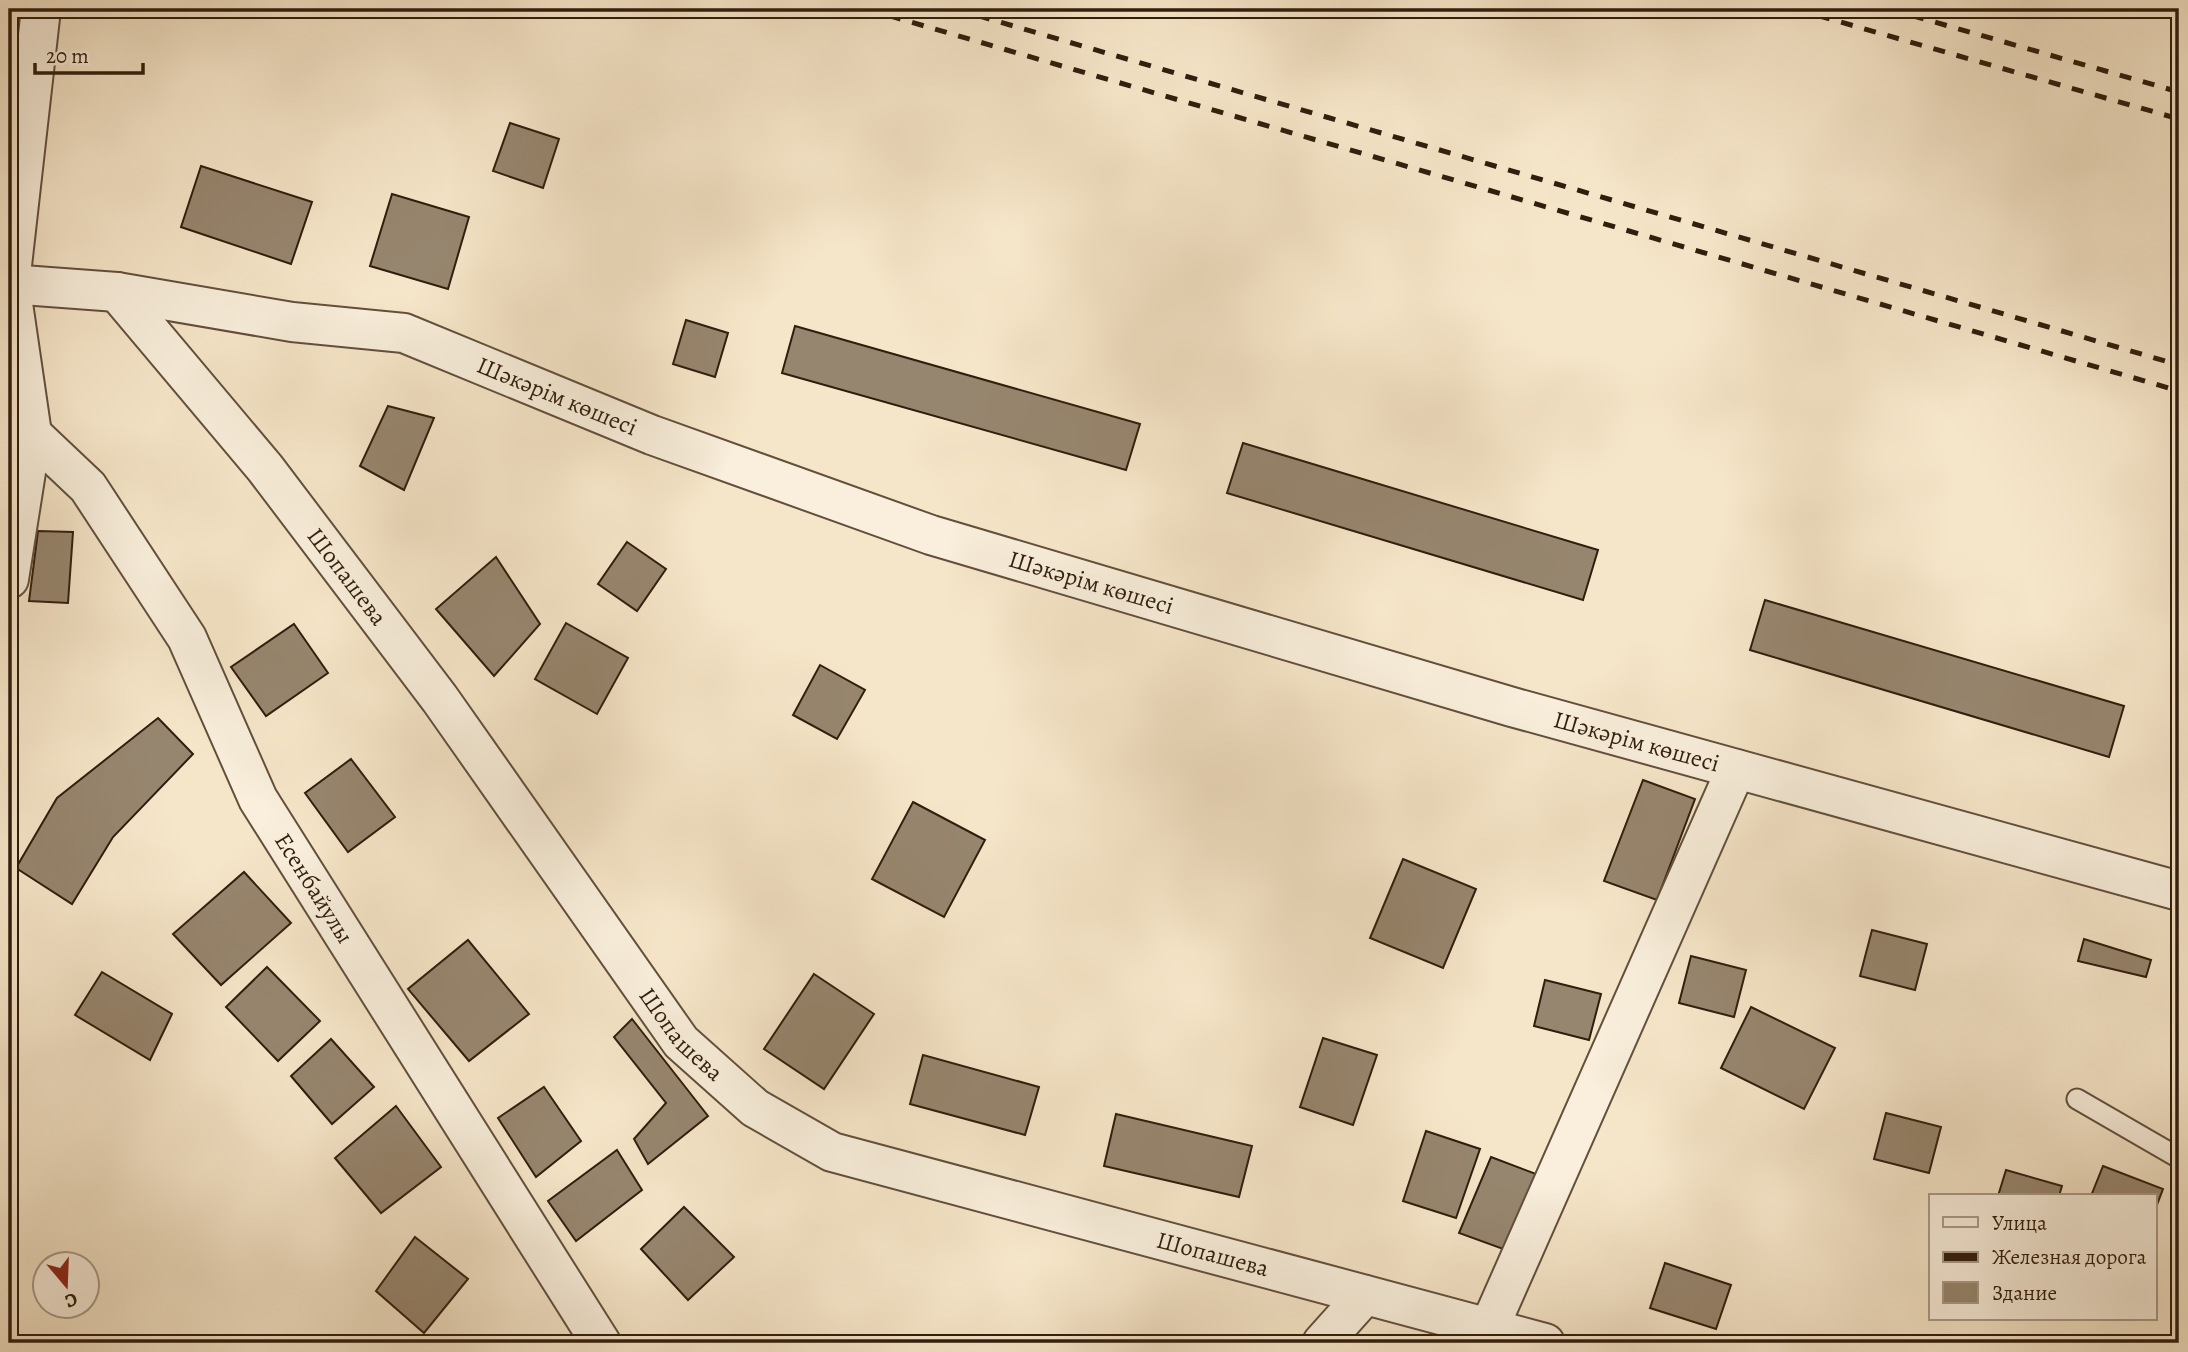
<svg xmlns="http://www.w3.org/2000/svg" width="2188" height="1352" font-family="Alegreya,serif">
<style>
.building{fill:#97866f;stroke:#301d0d;stroke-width:2}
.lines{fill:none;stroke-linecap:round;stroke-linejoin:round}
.lane-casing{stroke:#624f3c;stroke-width:23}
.street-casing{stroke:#624f3c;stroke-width:42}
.lane{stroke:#f9efdc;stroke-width:19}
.street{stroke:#f9efdc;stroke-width:38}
.rail{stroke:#301d0d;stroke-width:5;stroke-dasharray:12 12;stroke-linecap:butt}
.labels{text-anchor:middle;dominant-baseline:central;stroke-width:5;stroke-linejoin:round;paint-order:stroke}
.street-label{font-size:24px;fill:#301d0d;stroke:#f9efdc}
</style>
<rect width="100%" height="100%" fill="#f6e6c9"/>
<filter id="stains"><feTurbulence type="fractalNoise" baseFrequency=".00286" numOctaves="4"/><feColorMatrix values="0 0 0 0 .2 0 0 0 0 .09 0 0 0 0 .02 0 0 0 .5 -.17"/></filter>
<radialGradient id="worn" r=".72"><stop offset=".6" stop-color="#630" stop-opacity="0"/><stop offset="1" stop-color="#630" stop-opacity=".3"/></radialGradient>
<g class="building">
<polygon points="510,123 559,139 543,188 493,171"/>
<polygon points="201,166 312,202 291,264 181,227"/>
<polygon points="392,194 469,217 448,289 370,266"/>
<polygon points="686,320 728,333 715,377 673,364"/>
<polygon points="795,326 1140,424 1126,470 782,373"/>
<polygon points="388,406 434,418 404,490 360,466"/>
<polygon points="1243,443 1598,550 1583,600 1227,493"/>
<polygon points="38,531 73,532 68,603 29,601"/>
<polygon points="627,542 666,569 637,611 598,584"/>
<polygon points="496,557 540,624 494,676 436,609"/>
<polygon points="1765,600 2124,706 2109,757 1750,650"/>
<polygon points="566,623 628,658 597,714 535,679"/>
<polygon points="294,624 328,673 266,716 231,667"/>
<polygon points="820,665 865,690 837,739 793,715"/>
<polygon points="158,718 193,754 113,837 72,904 16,868 57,798"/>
<polygon points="351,759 395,817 348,852 305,793"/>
<polygon points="1643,780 1695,799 1657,900 1604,881"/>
<polygon points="913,802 985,840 944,917 872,879"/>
<polygon points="1403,859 1476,889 1443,968 1370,938"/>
<polygon points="244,872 291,923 221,985 173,934"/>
<polygon points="1872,930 1927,944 1915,990 1860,976"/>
<polygon points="2084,939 2151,960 2146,977 2078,961"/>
<polygon points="468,940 529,1014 469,1061 408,989"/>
<polygon points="1691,956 1746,970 1734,1017 1679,1003"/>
<polygon points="267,967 320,1021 278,1061 226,1007"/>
<polygon points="102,972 172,1014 150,1060 75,1015"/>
<polygon points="814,974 874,1014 824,1089 764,1049"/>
<polygon points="1545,980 1601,994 1589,1040 1534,1026"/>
<polygon points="1751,1007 1835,1048 1804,1109 1721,1068"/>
<polygon points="632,1019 708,1116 648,1164 634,1139 666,1103 614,1037"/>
<polygon points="1323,1038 1377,1055 1353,1125 1300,1107"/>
<polygon points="331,1039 374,1087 332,1124 291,1076"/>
<polygon points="923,1055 1039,1087 1025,1135 910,1104"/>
<polygon points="544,1087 581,1141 536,1177 498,1118"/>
<polygon points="396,1106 441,1167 381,1213 335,1158"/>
<polygon points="1886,1113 1941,1127 1929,1173 1874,1159"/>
<polygon points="1116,1114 1252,1146 1239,1197 1104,1166"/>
<polygon points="1426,1131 1480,1149 1456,1218 1403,1201"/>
<polygon points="617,1150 642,1190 576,1241 548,1201"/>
<polygon points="1491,1157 1544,1177 1517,1254 1459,1233"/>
<polygon points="2103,1166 2163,1189 2155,1210 2155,1196 2091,1196"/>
<polygon points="2006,1170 2062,1186 2059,1196 1998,1196"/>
<polygon points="684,1207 734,1257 688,1300 641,1249"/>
<polygon points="415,1237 468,1279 424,1333 376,1291"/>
<polygon points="1665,1263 1731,1285 1716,1329 1650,1308"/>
</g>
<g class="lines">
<g class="lane-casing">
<polyline id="lane" points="2077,1099 2179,1158"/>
</g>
<g class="street-casing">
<g id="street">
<path id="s1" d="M9,284L117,292L292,322L404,333L652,435L931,535L1512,707L2179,891"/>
<path id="s2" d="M117,292L265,468L440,699L681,1042L755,1108L832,1152L1545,1343"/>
<path id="s3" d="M32,434L88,487L187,638L258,799L601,1343"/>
<polyline points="9,579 32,434 10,283 41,9"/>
<polyline points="1489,1328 1736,769"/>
<polyline points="1322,1343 1365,1295"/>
</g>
</g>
<use href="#lane" class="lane"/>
<use href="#street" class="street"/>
<g class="rail">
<polyline points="866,9 2179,391"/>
<polyline points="955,9 2179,365"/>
<polyline points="1795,9 2179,119"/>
<polyline points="1889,9 2179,92"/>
</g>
</g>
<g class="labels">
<g class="street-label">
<text stroke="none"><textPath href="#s1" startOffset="564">Шәкәрім көшесі</textPath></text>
<text stroke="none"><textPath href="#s2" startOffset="366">Шопашева</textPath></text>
<text stroke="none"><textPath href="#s1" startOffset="1130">Шәкәрім көшесі</textPath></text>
<text stroke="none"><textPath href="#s1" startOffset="1698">Шәкәрім көшесі</textPath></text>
<text stroke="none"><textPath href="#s3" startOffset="539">Есенбайулы</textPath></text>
<text stroke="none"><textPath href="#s2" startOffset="933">Шопашева</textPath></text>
<text stroke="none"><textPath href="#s2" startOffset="1521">Шопашева</textPath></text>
</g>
</g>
<rect width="2188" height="1352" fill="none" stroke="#f6e6c9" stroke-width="35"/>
<rect x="10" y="10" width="2167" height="1331" fill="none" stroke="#301d0d" stroke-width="3.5"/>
<rect x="18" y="18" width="2153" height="1317" fill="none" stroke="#301d0d" stroke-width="2"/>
<rect x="1929" y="1194" width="228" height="126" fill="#f9efdc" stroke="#a99b89" stroke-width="2"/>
<rect x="1943" y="1217" width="35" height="10" fill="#f9efdc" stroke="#a99b89" stroke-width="2"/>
<text x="1992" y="1230" font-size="21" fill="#301d0d">Улица</text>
<rect x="1943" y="1252" width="35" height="10" fill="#301d0d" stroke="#a99b89" stroke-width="2"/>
<text x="1992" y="1264" font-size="21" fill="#301d0d">Железная дорога</text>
<rect x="1943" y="1282" width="35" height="21" fill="#97866f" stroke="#a99b89" stroke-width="2"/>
<text x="1992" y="1300" font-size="21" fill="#301d0d">Здание</text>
<g transform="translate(66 1285) rotate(161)"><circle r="33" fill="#f9efdc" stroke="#a99b89" stroke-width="2"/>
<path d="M0-5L12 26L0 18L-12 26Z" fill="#8f2418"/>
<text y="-10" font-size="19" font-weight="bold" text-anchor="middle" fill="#301d0d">С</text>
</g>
<path d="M35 63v10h108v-10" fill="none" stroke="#301d0d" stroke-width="3.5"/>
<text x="46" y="63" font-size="21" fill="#301d0d" stroke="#f9efdc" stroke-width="5" paint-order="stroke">20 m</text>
<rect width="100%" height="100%" filter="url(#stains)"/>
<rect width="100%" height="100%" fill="url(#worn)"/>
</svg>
